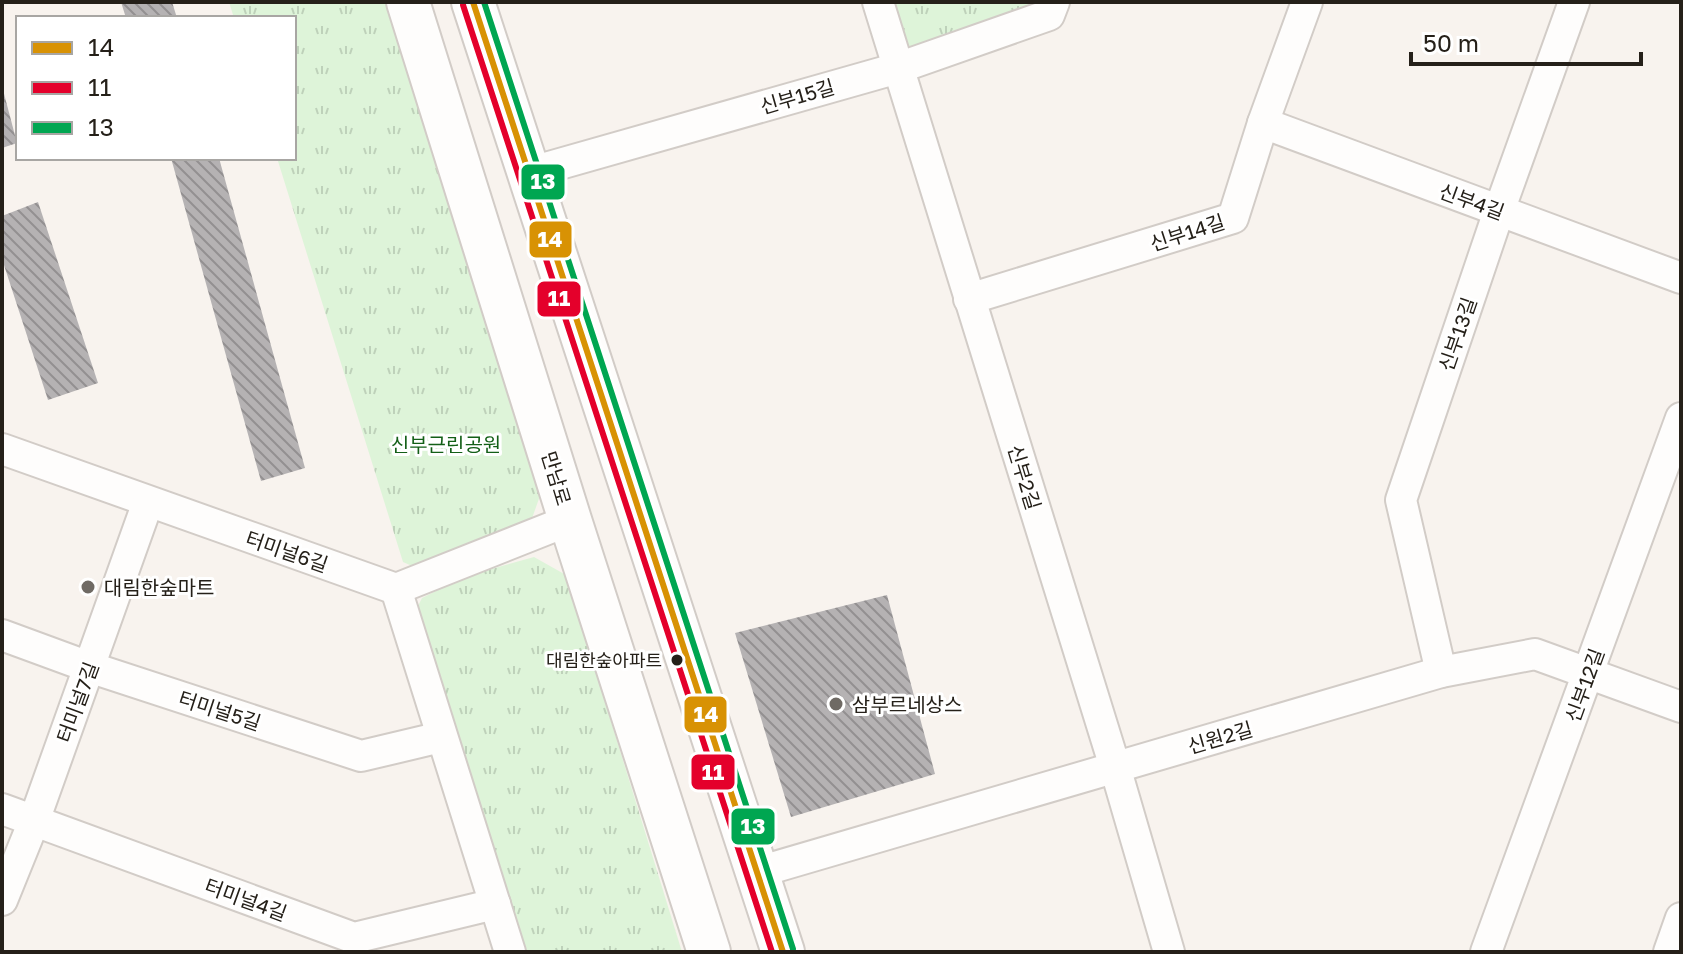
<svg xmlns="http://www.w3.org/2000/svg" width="1683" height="954" font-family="'Golos Text','Noto Sans KR',sans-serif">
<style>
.park{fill:url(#park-tufts)}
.building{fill:url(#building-back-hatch)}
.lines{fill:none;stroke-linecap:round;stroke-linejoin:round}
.street-casing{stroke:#d2ccc7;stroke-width:34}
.secondary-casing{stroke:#d2ccc7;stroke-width:46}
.street{stroke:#fefdfc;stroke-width:30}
.secondary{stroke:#fefdfc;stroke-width:42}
.bus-1-casing{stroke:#fff;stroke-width:12}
.bus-2-casing{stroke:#fff;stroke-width:12}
.bus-3-casing{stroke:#fff;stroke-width:12}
.bus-1{stroke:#d89204;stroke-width:6}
.bus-2{stroke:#e4002b;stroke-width:6}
.bus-3{stroke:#00a651;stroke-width:6}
.poi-dot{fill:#6f6a64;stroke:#fff;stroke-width:3}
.bus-dot{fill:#252019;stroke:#fff;stroke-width:3}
.labels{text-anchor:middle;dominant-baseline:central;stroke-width:6;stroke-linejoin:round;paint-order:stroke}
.bus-label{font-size:18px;fill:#252019;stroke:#fff;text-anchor:end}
.street-label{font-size:20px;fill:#252019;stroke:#fff}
.park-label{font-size:20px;fill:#135f17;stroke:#fff}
.poi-label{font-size:20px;fill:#252019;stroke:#fff;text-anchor:start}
.line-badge{stroke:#fff;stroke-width:3}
.badge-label{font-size:22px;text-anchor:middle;font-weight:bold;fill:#fff}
</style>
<defs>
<pattern id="park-tufts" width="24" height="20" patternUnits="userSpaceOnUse" patternTransform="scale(2)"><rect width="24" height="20" fill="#def4d9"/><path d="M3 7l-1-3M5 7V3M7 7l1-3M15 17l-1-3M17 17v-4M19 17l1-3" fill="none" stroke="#bed1ba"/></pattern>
<pattern id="building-back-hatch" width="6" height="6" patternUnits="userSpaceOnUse" patternTransform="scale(2)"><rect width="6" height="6" fill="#b5b2b3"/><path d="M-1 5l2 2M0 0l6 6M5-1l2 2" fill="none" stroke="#939091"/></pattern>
</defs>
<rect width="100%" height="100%" fill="#f8f3ee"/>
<g class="park">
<polygon points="229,2 385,2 541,493 530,524 419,569 403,562 277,158 294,158 294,18 234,18"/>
<polygon points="886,2 1042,2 912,52 900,49"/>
<polygon points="534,557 566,575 682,952 520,952 412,618 422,598 466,576"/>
</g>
<g class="building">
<polygon points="121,2 172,2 177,18 126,18"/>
<polygon points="2,86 17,143 2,148"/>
<polygon points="171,158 219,158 305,468 261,481"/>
<polygon points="38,202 98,383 48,400 2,259 2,216"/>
<polygon points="887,595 935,774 791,817 735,633"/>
</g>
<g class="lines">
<g class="street-casing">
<g id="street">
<polyline points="878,2 1115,767 1169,952"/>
<polyline points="1263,123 1681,278"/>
<polyline points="528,173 898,68 1049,15 1054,2"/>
<polyline points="969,299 1233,218 1263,123 1307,2"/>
<polyline points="2,449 396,589 570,520"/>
<polyline points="396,589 510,952"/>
<polyline points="2,635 89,667 361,756 441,737"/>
<polyline points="1441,672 1401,500 1499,211 1574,2"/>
<polyline points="2,809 354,938 495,904"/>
<polyline points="758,872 1441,672 1535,654 1681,707"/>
<polyline points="2,900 34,821 148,502"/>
<polyline points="1486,952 1681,418"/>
<polyline points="1669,952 1681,918"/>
</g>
</g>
<g class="secondary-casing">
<g id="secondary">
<polyline points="408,2 570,520 709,952"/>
<polyline points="473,2 783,952"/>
</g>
</g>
<use href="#street" class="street"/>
<use href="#secondary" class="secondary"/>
<g class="bus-1-casing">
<polyline id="bus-1" points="473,2 783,952"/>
</g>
<g class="bus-2-casing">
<polyline id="bus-2" points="463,5 772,952"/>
</g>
<g class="bus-3-casing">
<polyline id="bus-3" points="484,2 793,949"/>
</g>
<use href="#bus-1" class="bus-1"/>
<use href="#bus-2" class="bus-2"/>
<use href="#bus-3" class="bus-3"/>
</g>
<g class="poi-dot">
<circle cx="88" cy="587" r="8"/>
<circle cx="836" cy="704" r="8"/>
</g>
<circle class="bus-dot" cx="677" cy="660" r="7"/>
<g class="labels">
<g class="bus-label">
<text x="662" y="660">대림한숲아파트</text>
</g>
<g class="street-label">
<text transform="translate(797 96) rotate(-16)">신부15길</text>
<text transform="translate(1472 201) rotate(20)">신부4길</text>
<text transform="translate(1187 232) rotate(-18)">신부14길</text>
<text transform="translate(1457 334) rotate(-71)">신부13길</text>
<text transform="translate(1025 477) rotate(73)">신부2길</text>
<text transform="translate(557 478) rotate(73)">만남로</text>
<text transform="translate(287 551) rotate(19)">터미널6길</text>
<text transform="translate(1584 685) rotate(-70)">신부12길</text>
<text transform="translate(77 702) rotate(-70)">터미널7길</text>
<text transform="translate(220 710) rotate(18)">터미널5길</text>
<text transform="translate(1220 737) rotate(-16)">신원2길</text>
<text transform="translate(246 899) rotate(20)">터미널4길</text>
</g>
<g class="park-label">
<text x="446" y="444">신부근린공원</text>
</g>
<g class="poi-label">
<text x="104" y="587">대림한숲마트</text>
<text x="852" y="704">삼부르네상스</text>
</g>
</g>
<g class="line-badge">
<rect x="520" y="163" width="46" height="38" rx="8" fill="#00a651"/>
<rect x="528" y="220" width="45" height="39" rx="8" fill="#d89204"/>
<rect x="536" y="280" width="46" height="38" rx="8" fill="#e4002b"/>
<rect x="683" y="695" width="45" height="39" rx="8" fill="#d89204"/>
<rect x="690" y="753" width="46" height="38" rx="8" fill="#e4002b"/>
<rect x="730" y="807" width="46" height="39" rx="8" fill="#00a651"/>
</g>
<g class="badge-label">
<text x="543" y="189">13</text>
<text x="550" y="247">14</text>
<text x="559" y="306">11</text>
<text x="706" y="722">14</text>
<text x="713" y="780">11</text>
<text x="753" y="834">13</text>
</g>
<rect width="1683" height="954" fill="none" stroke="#252019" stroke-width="8"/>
<rect x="16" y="16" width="280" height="144" fill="#ffffff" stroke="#a8a6a3" stroke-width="2"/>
<rect x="32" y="42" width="40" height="12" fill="#d89204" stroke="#a8a6a3" stroke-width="2"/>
<text x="88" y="56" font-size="24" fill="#252019">14</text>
<rect x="32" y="82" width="40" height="12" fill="#e4002b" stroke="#a8a6a3" stroke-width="2"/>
<text x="88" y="96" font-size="24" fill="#252019">11</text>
<rect x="32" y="122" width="40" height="12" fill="#00a651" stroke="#a8a6a3" stroke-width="2"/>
<text x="88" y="136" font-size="24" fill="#252019">13</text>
<path d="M1411 52v12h230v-12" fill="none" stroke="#252019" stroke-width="4"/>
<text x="1423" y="52" font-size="24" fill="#252019" stroke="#ffffff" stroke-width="6" paint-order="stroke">50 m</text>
</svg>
